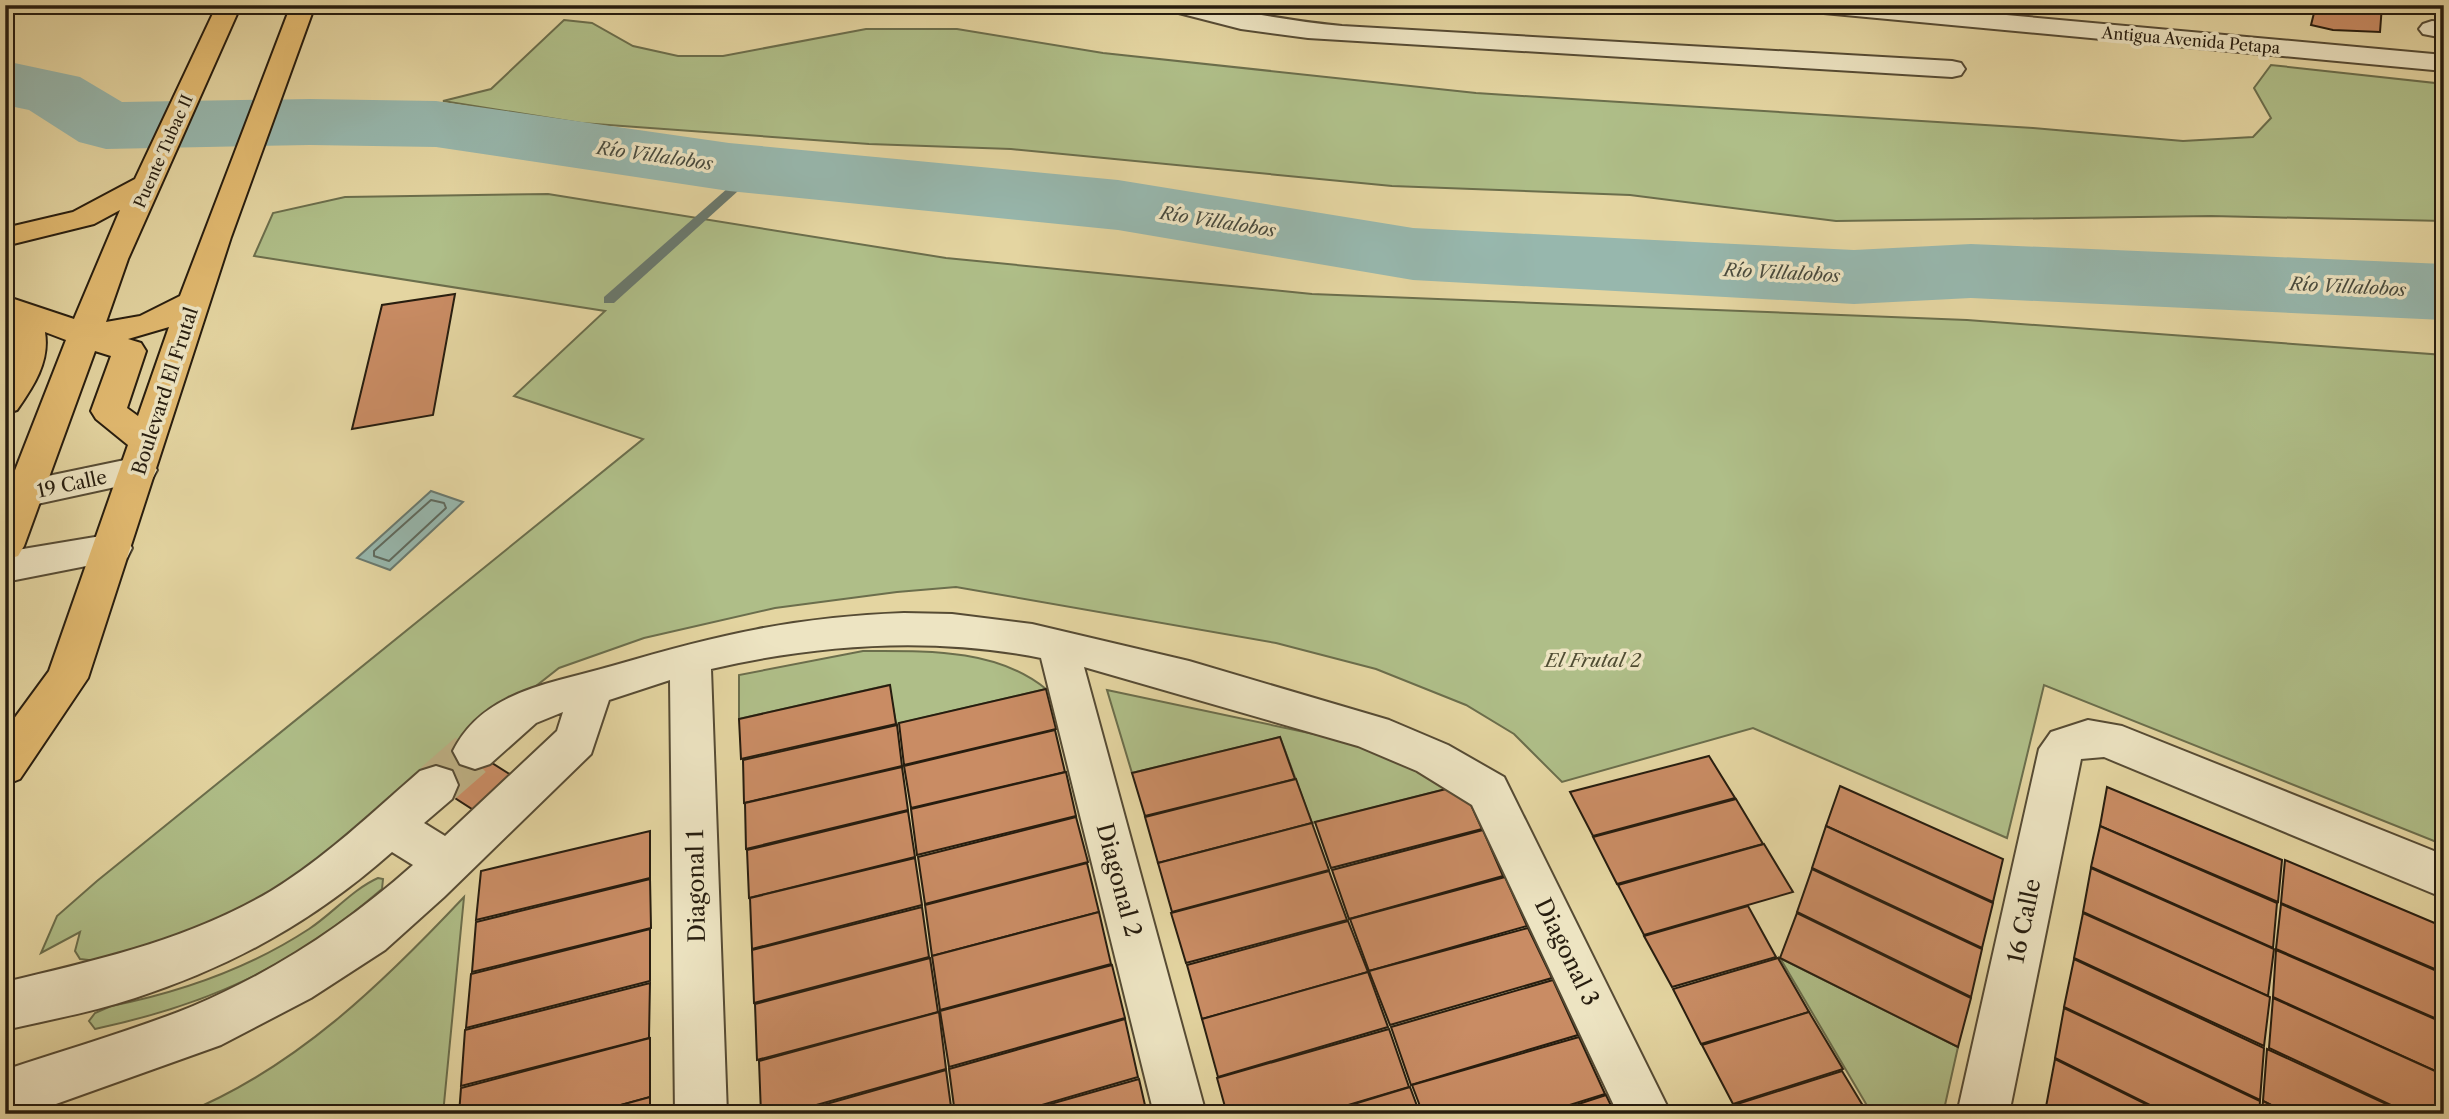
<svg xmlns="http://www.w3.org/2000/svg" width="2449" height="1119" font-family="'Libre Caslon Text',serif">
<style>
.green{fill:#afbe88;stroke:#6b6e4c;stroke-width:2}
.water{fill:#97b7ad;stroke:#6a796e;stroke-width:2}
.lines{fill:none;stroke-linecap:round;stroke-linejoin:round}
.shore{stroke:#5f6a5e;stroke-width:2}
.stream{fill:#6a796e;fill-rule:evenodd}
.river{fill:#97b7ad;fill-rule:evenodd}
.building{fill:#c98c64;stroke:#271d0f;stroke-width:2}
.minor-tunnel{stroke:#beb084;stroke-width:46;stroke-dasharray:46 23;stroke-linecap:butt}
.minor-casing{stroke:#564b34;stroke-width:4}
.major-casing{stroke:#271d0f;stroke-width:4}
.minor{fill:#ede4c2;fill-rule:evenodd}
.major{fill:#e2ba70;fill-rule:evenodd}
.labels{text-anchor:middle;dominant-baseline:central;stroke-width:7;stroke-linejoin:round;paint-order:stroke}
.far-street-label{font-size:16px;fill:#271d0f;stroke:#ede4c2}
.far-water-label{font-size:18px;font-style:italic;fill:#494b3e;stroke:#ede4c2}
.street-label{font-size:19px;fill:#271d0f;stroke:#ede4c2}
.park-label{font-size:19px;font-style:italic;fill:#504d33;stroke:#ede4c2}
.near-street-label{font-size:23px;fill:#271d0f;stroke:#ede4c2}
</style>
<rect width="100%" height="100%" fill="#e4d5a1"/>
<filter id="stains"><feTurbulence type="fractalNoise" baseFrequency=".00286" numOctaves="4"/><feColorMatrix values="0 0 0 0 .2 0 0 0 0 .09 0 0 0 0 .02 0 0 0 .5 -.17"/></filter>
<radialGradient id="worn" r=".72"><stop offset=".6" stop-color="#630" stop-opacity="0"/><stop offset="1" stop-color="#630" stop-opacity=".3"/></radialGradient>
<g class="green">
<polygon points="564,20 592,23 633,46 678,56 723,56 866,29 957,29 1103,53 1476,93 2033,128 2183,141 2253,137 2271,118 2254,88 2271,65 2444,84 2444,221 2211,216 1836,221 1630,195 1392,186 1011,149 869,144 581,123 443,101 491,89"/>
<polygon points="548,194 946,258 1312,294 1967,320 2444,355 2444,845 2044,685 2007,838 1753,728 1562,782 1514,734 1466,705 1376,669 1276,643 956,587 897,592 775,608 644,638 559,668 444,758 317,868 220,926 97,961 80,959 75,951 80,932 41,953 57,916 97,881 643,439 514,396 605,311 254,256 273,213 345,197"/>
<path d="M863,651C925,651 996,648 1046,689L896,724L889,685L739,719V675Z"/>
<polygon points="1107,690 1361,744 1462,785 1312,823 1280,737 1132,773"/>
<path d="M378,878L383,879L382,889C291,967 211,1004 95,1029L89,1021L95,1013L111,1006C181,992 248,969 309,929C332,914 353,889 378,878Z"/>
<path d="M464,897L443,1114H183C295,1069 383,983 464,897Z"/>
<polygon points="1780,958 1958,1047 1943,1114 1872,1114"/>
</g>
<polygon class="water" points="431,491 463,502 390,570 357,558"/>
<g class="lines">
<polygon class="shore" points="431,500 444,503 446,508 389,561 374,556 374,551"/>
<polygon class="stream" points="753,166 758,167 758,173 614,303 604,303 604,297"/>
<polygon class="river" points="5,61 80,77 122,102 310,99 436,101 729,143 1118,180 1413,228 1854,250 1971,244 2444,264 2444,320 1971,298 1854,304 1413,280 1118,230 729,191 436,147 310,145 106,149 79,142 29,110 5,105"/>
</g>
<g class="building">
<polygon points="2316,5 2382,5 2380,32 2333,30 2311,25"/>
<polygon points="455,294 433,415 352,429 382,305"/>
<polygon points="890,685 896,724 741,759 739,719"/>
<polygon points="1046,689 1056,729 904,765 899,723"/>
<polygon points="897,725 902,766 744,803 743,760"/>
<polygon points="1055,730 1065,772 911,808 904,766"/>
<polygon points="1280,737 1295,779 1145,816 1132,773"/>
<polygon points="465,746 527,785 489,820 427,780"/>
<polygon points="1709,756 1735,798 1593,836 1570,792"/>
<polygon points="902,767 908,810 746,849 745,803"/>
<polygon points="1066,772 1076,816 917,855 911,809"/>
<polygon points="1296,779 1312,823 1158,863 1145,817"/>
<polygon points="1462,785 1482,829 1331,868 1315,822"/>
<polygon points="1840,786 2003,859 1993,902 1826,826"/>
<polygon points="2107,787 2282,860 2278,902 2100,826"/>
<polygon points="1736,799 1763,844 1617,884 1593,837"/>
<polygon points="908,811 915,857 749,898 747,850"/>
<polygon points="1076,817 1088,862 925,904 918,857"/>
<polygon points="1312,823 1329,870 1172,912 1158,863"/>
<polygon points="1826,826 1993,903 1982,948 1812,868"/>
<polygon points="2100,826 2277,903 2273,948 2091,867"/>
<polygon points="1483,830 1503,876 1349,919 1332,870"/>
<polygon points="650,831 650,878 476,920 481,871"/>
<polygon points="1764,844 1793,892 1644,935 1618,885"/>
<polygon points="915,858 922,905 752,949 750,898"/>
<polygon points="2285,860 2444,927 2444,973 2281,903"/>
<polygon points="1087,863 1099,912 932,956 925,905"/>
<polygon points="2091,868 2274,949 2268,996 2083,912"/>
<polygon points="1812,869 1982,949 1971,997 1797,912"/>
<polygon points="1329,871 1347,920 1186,963 1171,913"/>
<polygon points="1505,877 1527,926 1369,971 1350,919"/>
<polygon points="650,879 651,928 472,972 476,922"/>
<polygon points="2281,904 2444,974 2444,1022 2276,949"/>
<polygon points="1748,906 1776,957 1672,987 1644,936"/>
<polygon points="922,907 929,957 754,1003 752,950"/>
<polygon points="1099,912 1111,964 940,1010 932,956"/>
<polygon points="1797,913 1971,998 1958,1047 1780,958"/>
<polygon points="2083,913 2270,997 2264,1046 2074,958"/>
<polygon points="1348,921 1368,972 1202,1019 1187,965"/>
<polygon points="1528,928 1552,978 1390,1025 1369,971"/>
<polygon points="650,929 650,981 466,1028 471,974"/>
<polygon points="2276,950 2444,1023 2444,1075 2273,997"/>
<polygon points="930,958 938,1012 757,1060 755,1004"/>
<polygon points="1778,958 1809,1012 1701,1044 1673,989"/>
<polygon points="2074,959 2264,1048 2260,1100 2064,1007"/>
<polygon points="1112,965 1125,1018 949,1067 940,1011"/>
<polygon points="1368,972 1388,1027 1218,1077 1202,1019"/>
<polygon points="1553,980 1578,1035 1411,1085 1391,1027"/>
<polygon points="650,983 649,1038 461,1086 465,1030"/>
<polygon points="2273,998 2444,1075 2444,1114 2410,1114 2269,1048"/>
<polygon points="2064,1008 2260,1101 2259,1114 2168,1114 2055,1058"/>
<polygon points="939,1012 946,1069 784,1114 761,1114 759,1061"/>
<polygon points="1809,1012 1843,1069 1733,1104 1702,1045"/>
<polygon points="1125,1019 1138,1077 1011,1114 955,1114 949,1069"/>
<polygon points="1389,1029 1409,1087 1318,1114 1227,1114 1217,1078"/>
<polygon points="1579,1037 1605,1094 1541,1114 1423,1114 1412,1085"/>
<polygon points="650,1038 650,1097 588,1114 459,1114 461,1088"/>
<polygon points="2267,1049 2408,1114 2290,1114 2263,1101"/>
<polygon points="2055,1059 2166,1114 2048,1114 2045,1112"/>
<polygon points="946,1070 952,1114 791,1114"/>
<polygon points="1842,1071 1868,1114 1738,1114 1734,1105"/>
<polygon points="1139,1079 1147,1114 1015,1114"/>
<polygon points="1410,1087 1420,1114 1321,1114"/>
<polygon points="1606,1095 1615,1114 1548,1114"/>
<polygon points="650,1097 650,1114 588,1114"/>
<polygon points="2263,1101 2289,1114 2262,1114"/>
</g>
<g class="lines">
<polyline class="minor-tunnel" points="436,785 475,751"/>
<g class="minor-casing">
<g id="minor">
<path d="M1164,5C1223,5 1282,21 1342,26L1952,61L1961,63L1965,69L1961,75L1952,77L1308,38L1241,29L1167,10Z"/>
<polygon points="1801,5 1896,5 2444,55 2444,71 1813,12 1804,10"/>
<polygon points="2432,21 2444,22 2444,38 2423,34 2419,29 2423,24"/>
<polygon points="139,457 152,461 157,470 152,479 5,511 5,485"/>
<polygon points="113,534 127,538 132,548 127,558 5,582 5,552"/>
<path d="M904,613L952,614L1032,624L1189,661L1389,720L1448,745L1504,777L1671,1114H1618L1472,805L1417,771L1358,746L1084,667L1206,1114H1154L1041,658C931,636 819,644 711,669L727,1114H675L670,680L609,700L591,754L444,897L385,950L311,998L221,1045L28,1114H5V1070C67,1049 132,1031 193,1006C274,972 348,923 413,865L392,852C314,921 233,966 135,998C93,1012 48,1020 5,1030V982C98,960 188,940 271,891C325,858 372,813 420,771L436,766L452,771L458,785L452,799L424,823L445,836L557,731L563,712L536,723L490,764L475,769L460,764L453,751C483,690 554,683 612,666C716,635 795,617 904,613Z"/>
<polygon points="2088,720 2122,726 2444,855 2444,898 2104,757 2081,759 2009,1114 1957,1114 2039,749 2051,732"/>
</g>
</g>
<g class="major-casing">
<path id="major" d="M217,5H241L128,259L106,322L140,316L180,296L291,5H315L231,237L88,678L20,779L5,785V731L49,671L128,445L96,419L91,411L111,356L95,351L24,546L18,556L5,560V496L66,340L45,332C50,362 33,387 17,410L5,414C5,402 3,386 5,375C9,357 22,332 5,317V296L74,319L120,210L94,224L5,246V228L73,212L135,179ZM169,327L138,416L127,408L146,351L141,343L128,339Z"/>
</g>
<use href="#minor" class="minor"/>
<use href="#major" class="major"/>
</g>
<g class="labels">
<g class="far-street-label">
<text transform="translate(2191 40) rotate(5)">Antigua Avenida Petapa</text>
<text transform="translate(163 151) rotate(-66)">Puente Tubac II</text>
</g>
<g class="far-water-label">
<text transform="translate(655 156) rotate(8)">Río Villalobos</text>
<text transform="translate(1218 222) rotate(9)">Río Villalobos</text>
<text transform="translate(1782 273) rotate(3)">Río Villalobos</text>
<text transform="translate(2348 287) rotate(3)">Río Villalobos</text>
</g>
<g class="street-label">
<text transform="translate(165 391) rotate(-72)">Boulevard El Frutal</text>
<text transform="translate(72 484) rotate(-12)">19 Calle</text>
</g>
<g class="park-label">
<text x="1593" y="660">El Frutal 2</text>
</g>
<g class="near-street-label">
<text transform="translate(1119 880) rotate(75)">Diagonal 2</text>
<text transform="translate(696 886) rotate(-91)">Diagonal 1</text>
<text transform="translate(2024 921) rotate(-78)">16 Calle</text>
<text transform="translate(1567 952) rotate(64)">Diagonal 3</text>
</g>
</g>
<rect width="2449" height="1119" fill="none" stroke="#e4d5a1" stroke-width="28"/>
<rect x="7" y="7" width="2435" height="1105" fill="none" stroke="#271d0f" stroke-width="3.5"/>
<rect x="14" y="14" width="2421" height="1091" fill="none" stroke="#271d0f" stroke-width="2"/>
<rect width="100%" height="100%" filter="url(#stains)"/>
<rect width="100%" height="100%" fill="url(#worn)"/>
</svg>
